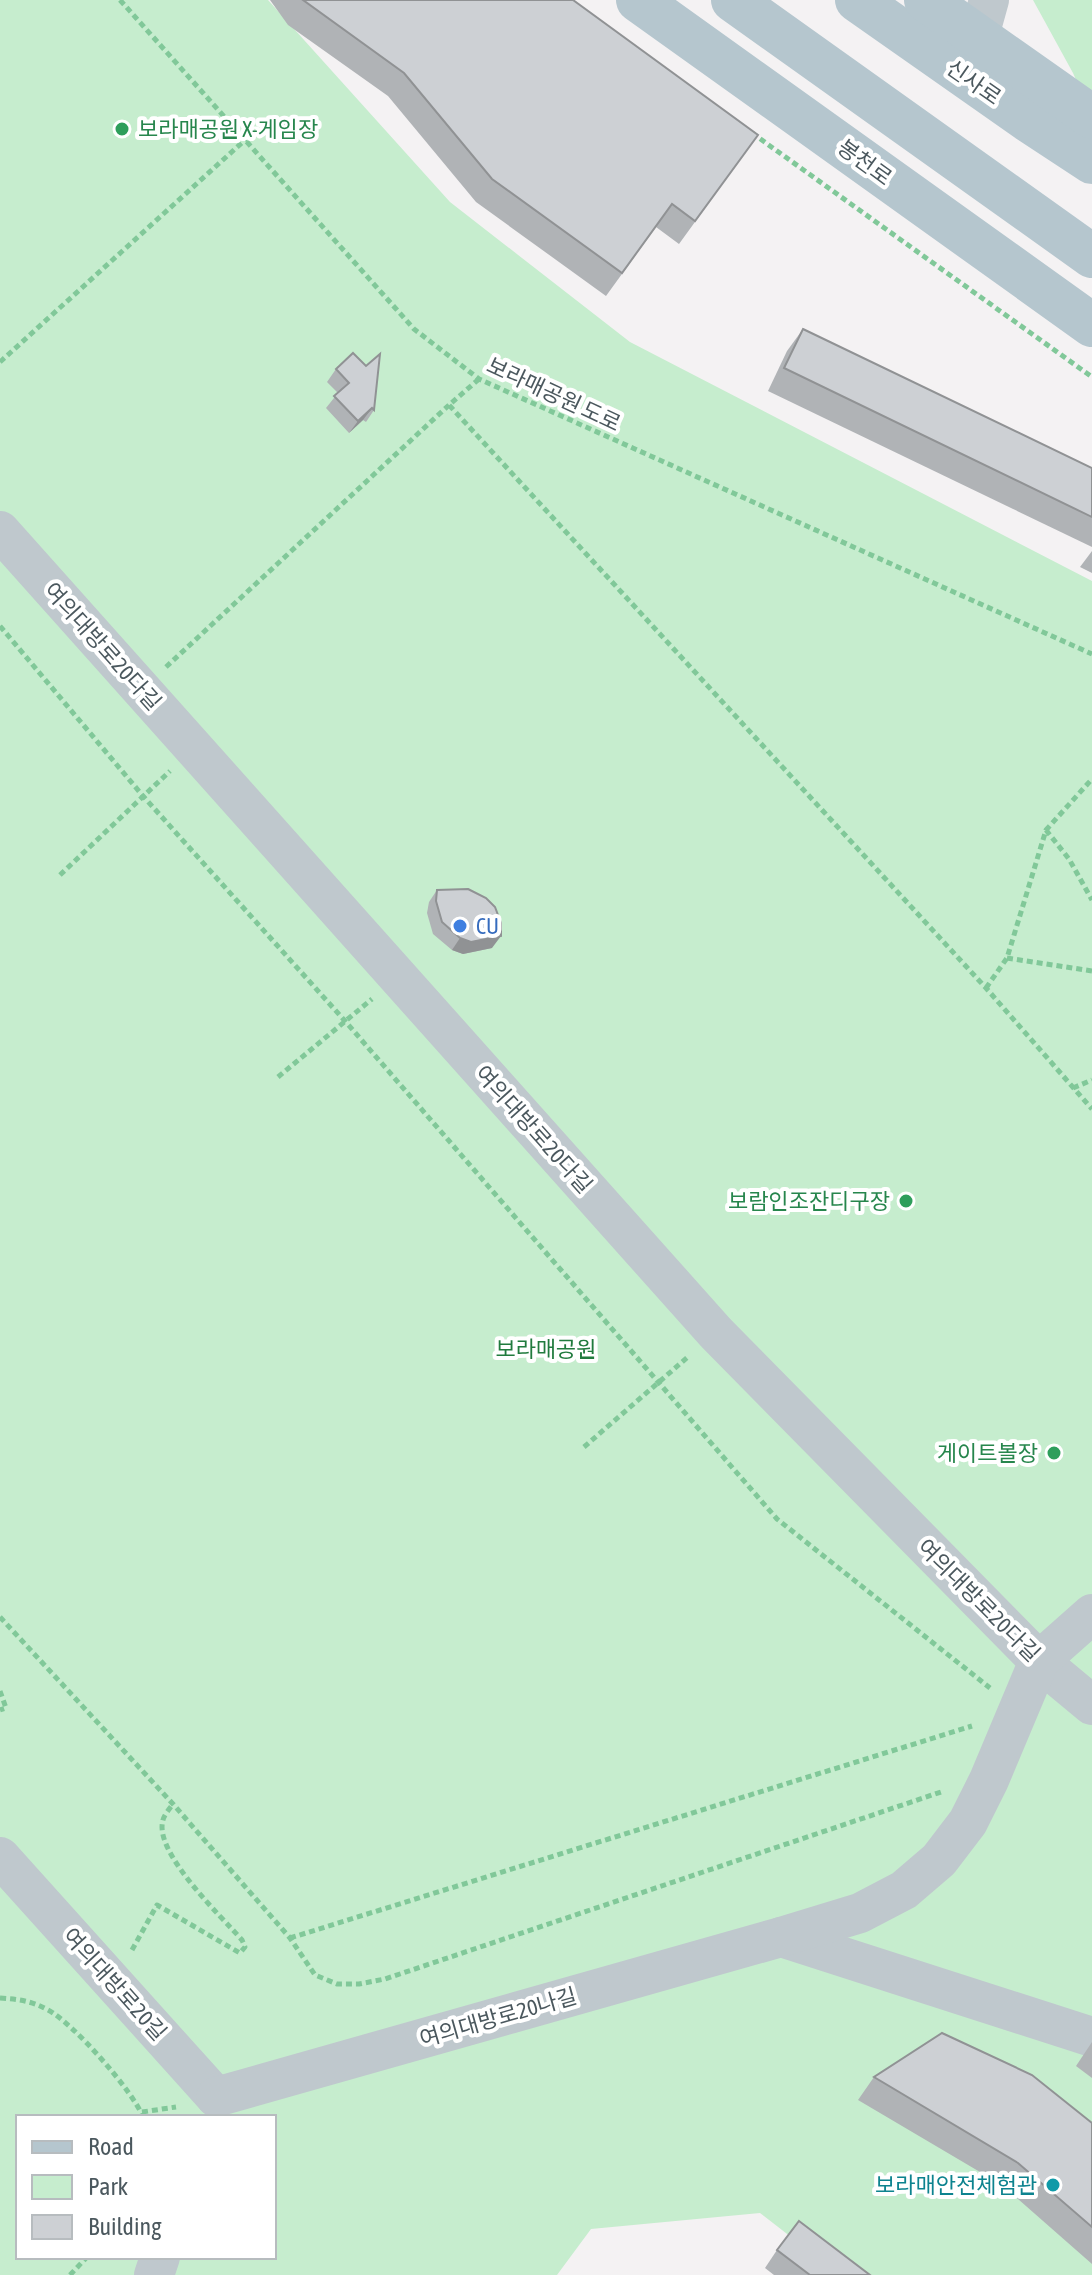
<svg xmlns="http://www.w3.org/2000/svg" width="1092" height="2275" font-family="'Asap Condensed','Noto Sans KR',sans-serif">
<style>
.green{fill:#c6edce;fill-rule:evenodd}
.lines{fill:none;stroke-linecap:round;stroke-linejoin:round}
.path{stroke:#81c899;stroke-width:5;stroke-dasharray:6 4;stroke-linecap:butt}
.minor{stroke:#bfc8cd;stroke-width:40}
.major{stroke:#b5c6ce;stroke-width:44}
.wall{fill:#b0b3b6}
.shaded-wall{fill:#909294}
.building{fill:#cdd0d4;stroke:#909294;stroke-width:2}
.leisure-dot{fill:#2e9e5b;stroke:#fff;stroke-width:3}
.shop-dot{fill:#3f7fe0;stroke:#fff;stroke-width:3}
.culture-dot{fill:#0f9aa8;stroke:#fff;stroke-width:3}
.labels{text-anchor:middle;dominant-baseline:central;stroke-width:8;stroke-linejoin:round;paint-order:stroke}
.street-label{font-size:22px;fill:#4b585e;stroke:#fff}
.leisure-label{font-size:22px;fill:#27864d;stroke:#fff;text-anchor:end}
.shop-label{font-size:22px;fill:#366cbe;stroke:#fff;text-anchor:start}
.park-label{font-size:22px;fill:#217b3e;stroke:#fff}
.culture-label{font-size:22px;fill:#0d838f;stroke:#fff;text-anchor:end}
</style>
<rect width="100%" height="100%" fill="#f4f2f3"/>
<g class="green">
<path d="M0,0H268L450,202L630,342L1092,581V2275H840L760,2213L591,2229L557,2275H0ZM18,2117H274V2257H18Z"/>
<polygon points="1033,0 1092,0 1092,116 1073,73"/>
</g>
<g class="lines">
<g class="path">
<polyline points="120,0 414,329 479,379 1092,654"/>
<polyline points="752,133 1092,377"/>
<polyline points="0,362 246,139"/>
<polyline points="479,379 449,405 986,988 1092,1109"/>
<polyline points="0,626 143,796 345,1021 777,1519 990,1688"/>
<polyline points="166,667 449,405"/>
<polyline points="1046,830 1069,859 1092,900"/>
<polyline points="60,875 170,771"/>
<polyline points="1007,958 1092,971"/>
<polyline points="986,988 1007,958 1046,830 1092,779"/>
<polyline points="278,1077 372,999"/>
<polyline points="1073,1088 1092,1080"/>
<polyline points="584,1447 689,1356"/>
<polyline points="0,1617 173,1804 290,1938 315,1975 337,1984 359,1984 385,1979 944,1791"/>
<polyline points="0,1691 6,1708 0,1710"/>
<polyline points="290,1938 972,1726"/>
<path d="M132,1950L157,1905L240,1953L245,1947L242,1940C221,1916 153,1852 163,1820C164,1815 170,1808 173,1804"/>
<path d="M0,1998C18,1999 32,2001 48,2010C73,2023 133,2091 143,2117"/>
<polyline points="142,2112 176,2107"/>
<polyline points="70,2275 87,2257"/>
</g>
<g class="minor">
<polyline points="979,36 989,0"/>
<polyline points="0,531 716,1333 1039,1661 1092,1705"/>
<polyline points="0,1857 216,2097"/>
<polyline points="781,1937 1092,2037"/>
<polyline points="216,2097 781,1937 860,1913 904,1890 939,1860 968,1822 989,1780 1039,1661 1092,1614"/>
<polyline points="154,2275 160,2257"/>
</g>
<g class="major">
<polyline points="638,0 1092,325"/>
<polyline points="733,0 1092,256"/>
<polyline points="857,0 1028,120 1092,162"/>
<polyline points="926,0 1092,117"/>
</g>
</g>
<g class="wall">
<polygon points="270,0 573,0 758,135 679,244 656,227 606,296 476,202 388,96 288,25"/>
<polygon points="803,329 1092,468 1092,547 768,391 787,351"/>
<polygon points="336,369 374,410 366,422 363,420 349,433 326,408 338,393 327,382"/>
<polygon points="1092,551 1092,573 1080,567"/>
<polygon points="437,890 492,948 463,954 452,950 433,934 427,913 429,902"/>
<polygon points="1092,2042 1092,2078 1076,2066"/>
<polygon points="874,2077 1092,2123 1092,2264 1002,2185 858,2100"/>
<polygon points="777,2250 870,2275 774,2275 765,2268"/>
</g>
<g class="shaded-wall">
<polygon points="372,408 363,420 349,433 358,421"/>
<polygon points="501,936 492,948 463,954 452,950 460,938"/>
</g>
<g class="building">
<polygon points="303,0 573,0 758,135 695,221 672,204 622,273 492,179 404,73"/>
<polygon points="803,329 1092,468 1092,517 784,368"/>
<polygon points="353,353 366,366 380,354 374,410 372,408 358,421 334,396 349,383 336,369"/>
<polygon points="468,889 486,898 495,907 501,923 501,936 471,942 460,938 442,922 436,901 437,890"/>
<polygon points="942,2033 1032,2075 1092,2123 1092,2227 1018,2163 874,2077"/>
<polygon points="799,2221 870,2275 810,2275 777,2250"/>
</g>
<g class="leisure-dot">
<circle cx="122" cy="129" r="8"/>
<circle cx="906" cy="1201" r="8"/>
<circle cx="1054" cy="1453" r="8"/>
</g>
<circle class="shop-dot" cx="460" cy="926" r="8"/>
<circle class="culture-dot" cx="1053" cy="2185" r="8"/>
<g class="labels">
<g class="street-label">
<text transform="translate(974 82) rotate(35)">신사로</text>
<text transform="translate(865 162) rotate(36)">봉천로</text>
<text transform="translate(554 394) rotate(25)">보라매공원 도로</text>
<text transform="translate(103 646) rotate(48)">여의대방로20다길</text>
<text transform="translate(534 1129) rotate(48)">여의대방로20다길</text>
<text transform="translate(979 1600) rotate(45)">여의대방로20다길</text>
<text transform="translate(115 1984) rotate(48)">여의대방로20길</text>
<text transform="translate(498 2017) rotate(-16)">여의대방로20나길</text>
</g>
<g class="leisure-label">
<text x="138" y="129" text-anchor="start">보라매공원 X-게임장</text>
<text x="890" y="1201">보람인조잔디구장</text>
<text x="1038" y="1453">게이트볼장</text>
</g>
<g class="shop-label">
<text x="476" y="926">CU</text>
</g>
<g class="park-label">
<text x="546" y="1349">보라매공원</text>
</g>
<g class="culture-label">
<text x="1037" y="2185">보라매안전체험관</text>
</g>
</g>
<rect x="16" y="2115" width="260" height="144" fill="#ffffff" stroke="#b7bcbf" stroke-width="2"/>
<rect x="32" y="2141" width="40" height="12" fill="#b5c6ce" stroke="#b7bcbf" stroke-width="2"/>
<text x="88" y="2155" font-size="24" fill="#4b585e">Road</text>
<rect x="32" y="2175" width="40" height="24" fill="#c6edce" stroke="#b7bcbf" stroke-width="2"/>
<text x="88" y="2195" font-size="24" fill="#4b585e">Park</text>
<rect x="32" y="2215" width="40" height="24" fill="#cdd0d4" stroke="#b7bcbf" stroke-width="2"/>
<text x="88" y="2235" font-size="24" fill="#4b585e">Building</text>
</svg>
